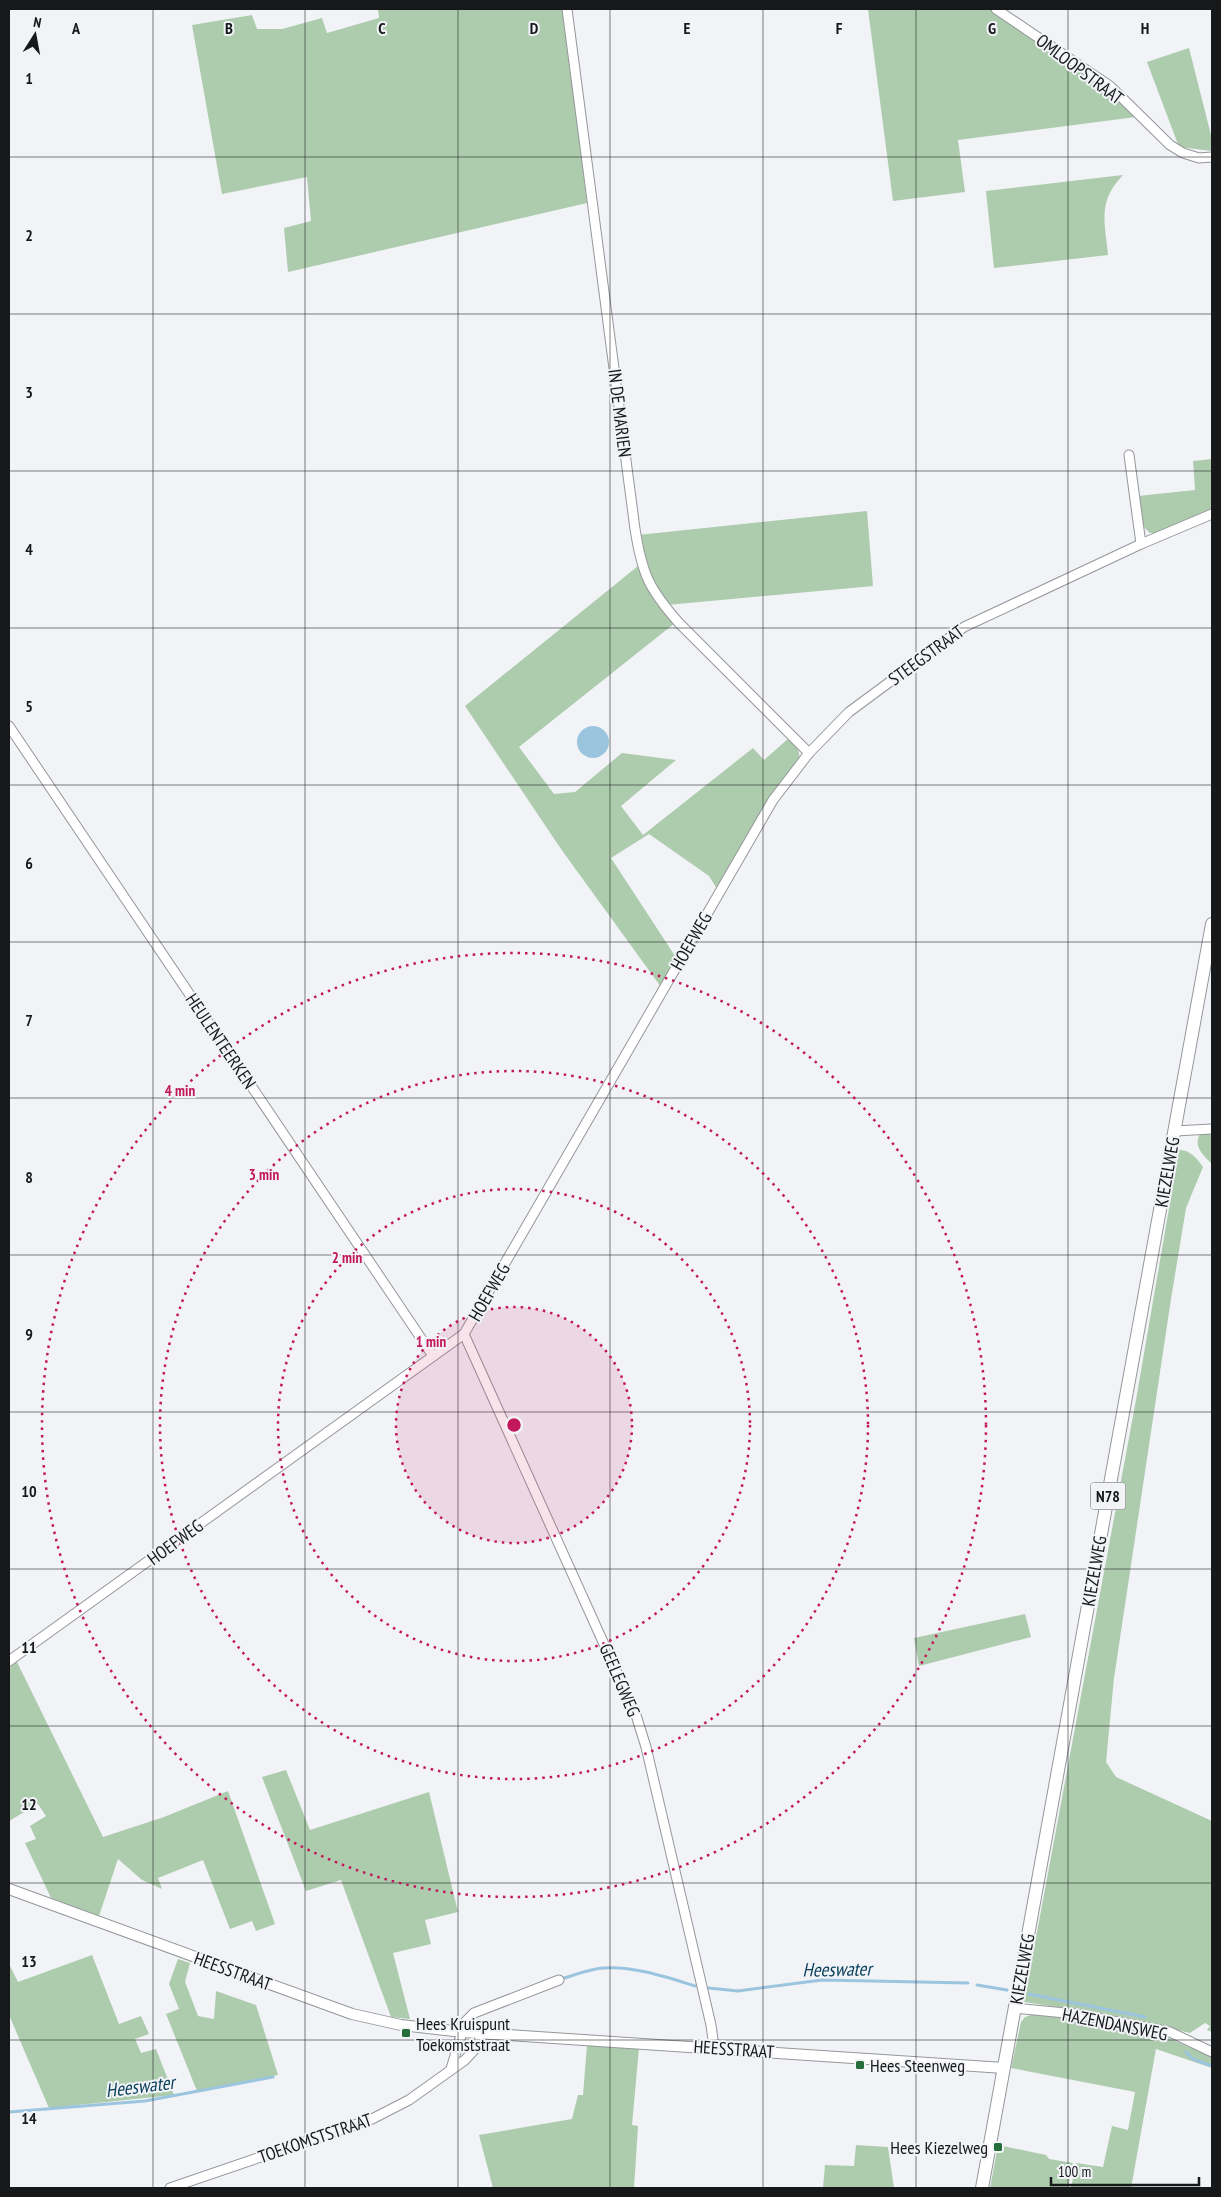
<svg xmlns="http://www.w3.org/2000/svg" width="1221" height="2197" font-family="'PT Sans Narrow',sans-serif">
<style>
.green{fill:#adccad}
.water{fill:#9bc5df}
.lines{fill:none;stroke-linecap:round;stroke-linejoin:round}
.stream{stroke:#9bc5df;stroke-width:3}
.minor-casing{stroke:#95979b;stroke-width:11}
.tertiary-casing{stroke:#95979b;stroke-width:12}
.primary-casing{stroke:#95979b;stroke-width:14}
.minor{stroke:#fff;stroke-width:9}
.tertiary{stroke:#fff;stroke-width:10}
.primary{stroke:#fff;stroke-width:12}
.grid{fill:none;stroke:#171819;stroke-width:1;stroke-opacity:0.55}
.ring{fill:none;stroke:#c2185b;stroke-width:2.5;stroke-dasharray:2.5 5}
.poi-dot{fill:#256d3a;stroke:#f1f3f7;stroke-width:2}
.labels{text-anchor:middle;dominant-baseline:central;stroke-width:4;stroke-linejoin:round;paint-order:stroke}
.shield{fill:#f1f3f7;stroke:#585a5c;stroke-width:1}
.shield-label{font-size:16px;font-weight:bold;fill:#171819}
.street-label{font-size:18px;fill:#171819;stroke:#f1f3f7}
.poi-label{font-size:18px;fill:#171819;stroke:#f1f3f7;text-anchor:start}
.water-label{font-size:19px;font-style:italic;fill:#0b415c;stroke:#f1f3f7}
.grid-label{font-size:16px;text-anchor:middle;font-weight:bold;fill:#171819;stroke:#f1f3f7;stroke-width:4;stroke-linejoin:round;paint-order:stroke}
.centre{fill:#c2185b;stroke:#f1f3f7;stroke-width:2.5}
.ring-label{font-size:15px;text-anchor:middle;font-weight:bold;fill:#c2185b;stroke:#f1f3f7;stroke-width:4;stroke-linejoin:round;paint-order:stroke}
</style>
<rect width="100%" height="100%" fill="#f1f3f7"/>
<g class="green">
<polygon points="378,9 563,9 587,203 288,272 284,228 311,221 307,177 222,194 192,25 252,15 257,29 282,29 322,18 327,33 379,18"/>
<polygon points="868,9 990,9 1102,85 1136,117 958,140 965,192 893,201"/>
<polygon points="1189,48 1212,139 1212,151 1179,147 1147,62"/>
<path d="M1123,175C1097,202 1105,222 1108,255L994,268L986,191Z"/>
<path d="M1212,459V509L1159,533H1150C1138,524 1140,510 1138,496L1195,490L1193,461Z"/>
<polygon points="867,511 873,586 667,605 654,588 638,535"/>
<path d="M638,566L647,588L675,623L519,747L554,794L575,792L622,753L676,760L621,806L643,835L753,748L764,760L789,738C795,745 801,750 799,761L750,831L717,889L709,876L649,834L611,858L677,959L661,987L561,849L465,706Z"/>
<path d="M1212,1133V1164C1203,1155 1193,1146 1200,1134Z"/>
<path d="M1179,1150C1189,1149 1198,1159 1203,1167L1186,1208L1171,1299L1114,1678L1106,1762L1116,1777L1212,1821V2032L1207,2030L1210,2026L1205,2023L1190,2033L1122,2017L1024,2002L1136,1400Z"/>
<polygon points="1025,1614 1031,1637 919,1666 914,1638"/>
<polygon points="16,1660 103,1837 164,1817 228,1791 275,1924 256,1931 252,1921 230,1929 203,1860 158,1878 162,1889 142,1880 118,1859 99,1916 51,1898 25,1843 36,1839 30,1826 46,1816 38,1804 9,1821 9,1665"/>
<polygon points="286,1770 310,1830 429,1792 458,1912 425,1920 431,1944 393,1953 410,2019 391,2017 341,1880 306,1891 262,1777"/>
<polygon points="92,1955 119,2024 141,2016 149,2034 135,2039 141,2053 156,2049 174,2095 49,2108 9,2015 9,1964 18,1982"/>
<polygon points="178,1959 190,1963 185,1982 198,2016 214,2019 216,1991 256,2005 278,2075 197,2091 166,2014 179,2009 169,1984"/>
<polygon points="1034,2014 1068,2017 1159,2034 1212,2057 1212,2068 1156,2049 1131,2188 1071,2188 1076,2163 1103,2167 1112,2126 1128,2130 1135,2092 1011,2068 1021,2022 1025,2017"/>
<polygon points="587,2045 639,2048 632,2125 638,2126 634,2188 493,2188 479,2135 572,2119 578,2095 583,2095"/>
<polygon points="856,2145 888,2147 894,2188 823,2188 825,2165 854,2166"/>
<polygon points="998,2145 1046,2155 1049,2159 1073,2163 1068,2188 990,2188"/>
</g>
<circle class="water" cx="593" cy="742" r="16"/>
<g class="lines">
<g class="stream">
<path d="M561,1979C575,1975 589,1969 603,1968C634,1966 666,1977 695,1986"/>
<polyline points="977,1985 1007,1990"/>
<polyline points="709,1988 738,1991 822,1980 968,1983"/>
<polyline points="1029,1994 1145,2017"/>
<polyline points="1186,2052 1193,2059 1212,2066"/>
<polyline points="9,2112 145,2101 273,2077"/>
</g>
<g class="minor-casing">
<g id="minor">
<path d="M567,9L635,529C642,574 649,589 679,623L809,753"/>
<polyline points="996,9 1110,86 1170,145 1183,153 1199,158 1212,157"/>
<polyline points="1129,455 1141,544"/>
<polyline points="9,726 433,1356"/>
<polyline points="1175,1131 1212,1129"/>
<polyline points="464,1334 636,1715 646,1747 711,2025 714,2047"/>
<polyline points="9,1661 464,1334 773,800 809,753 849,712 964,627 1141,544 1212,514"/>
<polyline points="1014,2008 1076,2014 1170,2032 1212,2052"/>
<polyline points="451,2069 465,2022 474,2013 559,1980"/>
<polyline points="170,2188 372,2119 409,2100 465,2060 476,2048 483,2033"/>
</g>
</g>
<g class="tertiary-casing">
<polyline id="tertiary" points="9,1889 352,2014 401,2025 463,2032 1004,2068"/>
</g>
<g class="primary-casing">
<polyline id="primary" points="982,2188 1212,924"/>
</g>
<use href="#minor" class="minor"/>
<use href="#tertiary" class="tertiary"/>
<use href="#primary" class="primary"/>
</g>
<path class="grid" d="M153,9V2188M305,9V2188M458,9V2188M610,9V2188M763,9V2188M916,9V2188M1068,9V2188M9,157H1212M9,314H1212M9,471H1212M9,628H1212M9,785H1212M9,942H1212M9,1098H1212M9,1255H1212M9,1412H1212M9,1569H1212M9,1726H1212M9,1883H1212M9,2040H1212"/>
<circle cx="514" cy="1425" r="118" fill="#c2185b" fill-opacity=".12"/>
<g class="ring">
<circle cx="514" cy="1425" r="118"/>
<circle cx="514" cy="1425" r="236"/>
<circle cx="514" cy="1425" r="354"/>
<circle cx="514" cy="1425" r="472"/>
</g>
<g class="poi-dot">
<rect x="401" y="2028" width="10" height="10" rx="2.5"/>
<rect x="855" y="2060" width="10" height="10" rx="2.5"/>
<rect x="993" y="2142" width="10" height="10" rx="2.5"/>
</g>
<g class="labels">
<rect class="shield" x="1090.5" y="1482.5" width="35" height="27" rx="4"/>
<g class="shield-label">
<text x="1108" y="1496">N78</text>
</g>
<g class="street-label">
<text transform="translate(1080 69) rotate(37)">OMLOOPSTRAAT</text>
<text transform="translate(620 413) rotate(83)">IN DE MARIEN</text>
<text transform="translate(926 655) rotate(-36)">STEEGSTRAAT</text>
<text transform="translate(691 941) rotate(-60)">HOEFWEG</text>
<text transform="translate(221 1041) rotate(56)">HEULENTEERKEN</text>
<text transform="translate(1167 1172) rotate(-80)">KIEZELWEG</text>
<text transform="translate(489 1292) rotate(-60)">HOEFWEG</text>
<text transform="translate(175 1542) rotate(-36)">HOEFWEG</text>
<text transform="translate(1094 1571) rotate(-80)">KIEZELWEG</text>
<text transform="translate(620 1680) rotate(67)">GEELEGWEG</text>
<text transform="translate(1022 1969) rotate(-80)">KIEZELWEG</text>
<text transform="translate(233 1971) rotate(20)">HEESSTRAAT</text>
<text transform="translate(1115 2024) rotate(11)">HAZENDANSWEG</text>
<text transform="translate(734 2049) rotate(4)">HEESSTRAAT</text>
<text transform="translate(315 2138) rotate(-19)">TOEKOMSTSTRAAT</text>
</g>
<g class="poi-label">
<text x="416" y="2023">Hees Kruispunt<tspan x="416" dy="21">Toekomststraat</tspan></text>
<text x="870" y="2065">Hees Steenweg</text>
<text x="988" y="2147" text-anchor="end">Hees Kiezelweg</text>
</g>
<g class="water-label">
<text transform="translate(837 1969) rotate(-1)">Heeswater</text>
<text transform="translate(140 2086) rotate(-7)">Heeswater</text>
</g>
</g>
<g class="grid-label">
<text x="76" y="34">A</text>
<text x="229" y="34">B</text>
<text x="382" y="34">C</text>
<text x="534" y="34">D</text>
<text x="687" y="34">E</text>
<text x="839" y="34">F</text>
<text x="992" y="34">G</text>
<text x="1145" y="34">H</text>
<text x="29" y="84">1</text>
<text x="29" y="241">2</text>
<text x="29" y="398">3</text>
<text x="29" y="555">4</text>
<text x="29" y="712">5</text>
<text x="29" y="869">6</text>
<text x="29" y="1026">7</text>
<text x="29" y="1183">8</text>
<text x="29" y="1340">9</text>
<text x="29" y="1497">10</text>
<text x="29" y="1653">11</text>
<text x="29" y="1810">12</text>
<text x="29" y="1967">13</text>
<text x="29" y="2124">14</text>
</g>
<circle cx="514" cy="1425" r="8" class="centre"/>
<g class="ring-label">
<text x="180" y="1096">4 min</text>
<text x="264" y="1180">3 min</text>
<text x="347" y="1263">2 min</text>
<text x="431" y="1347">1 min</text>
</g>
<rect width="1221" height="2197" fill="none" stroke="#171819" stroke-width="20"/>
<g transform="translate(35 35) rotate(11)" stroke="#f1f3f7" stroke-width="4" paint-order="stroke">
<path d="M0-4L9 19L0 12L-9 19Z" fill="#171819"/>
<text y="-8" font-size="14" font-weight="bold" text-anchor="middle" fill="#171819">N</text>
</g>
<path d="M1051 2177v8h148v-8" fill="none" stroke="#171819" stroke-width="2.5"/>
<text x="1058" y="2177" font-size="15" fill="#171819" stroke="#f1f3f7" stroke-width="4" paint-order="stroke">100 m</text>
</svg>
